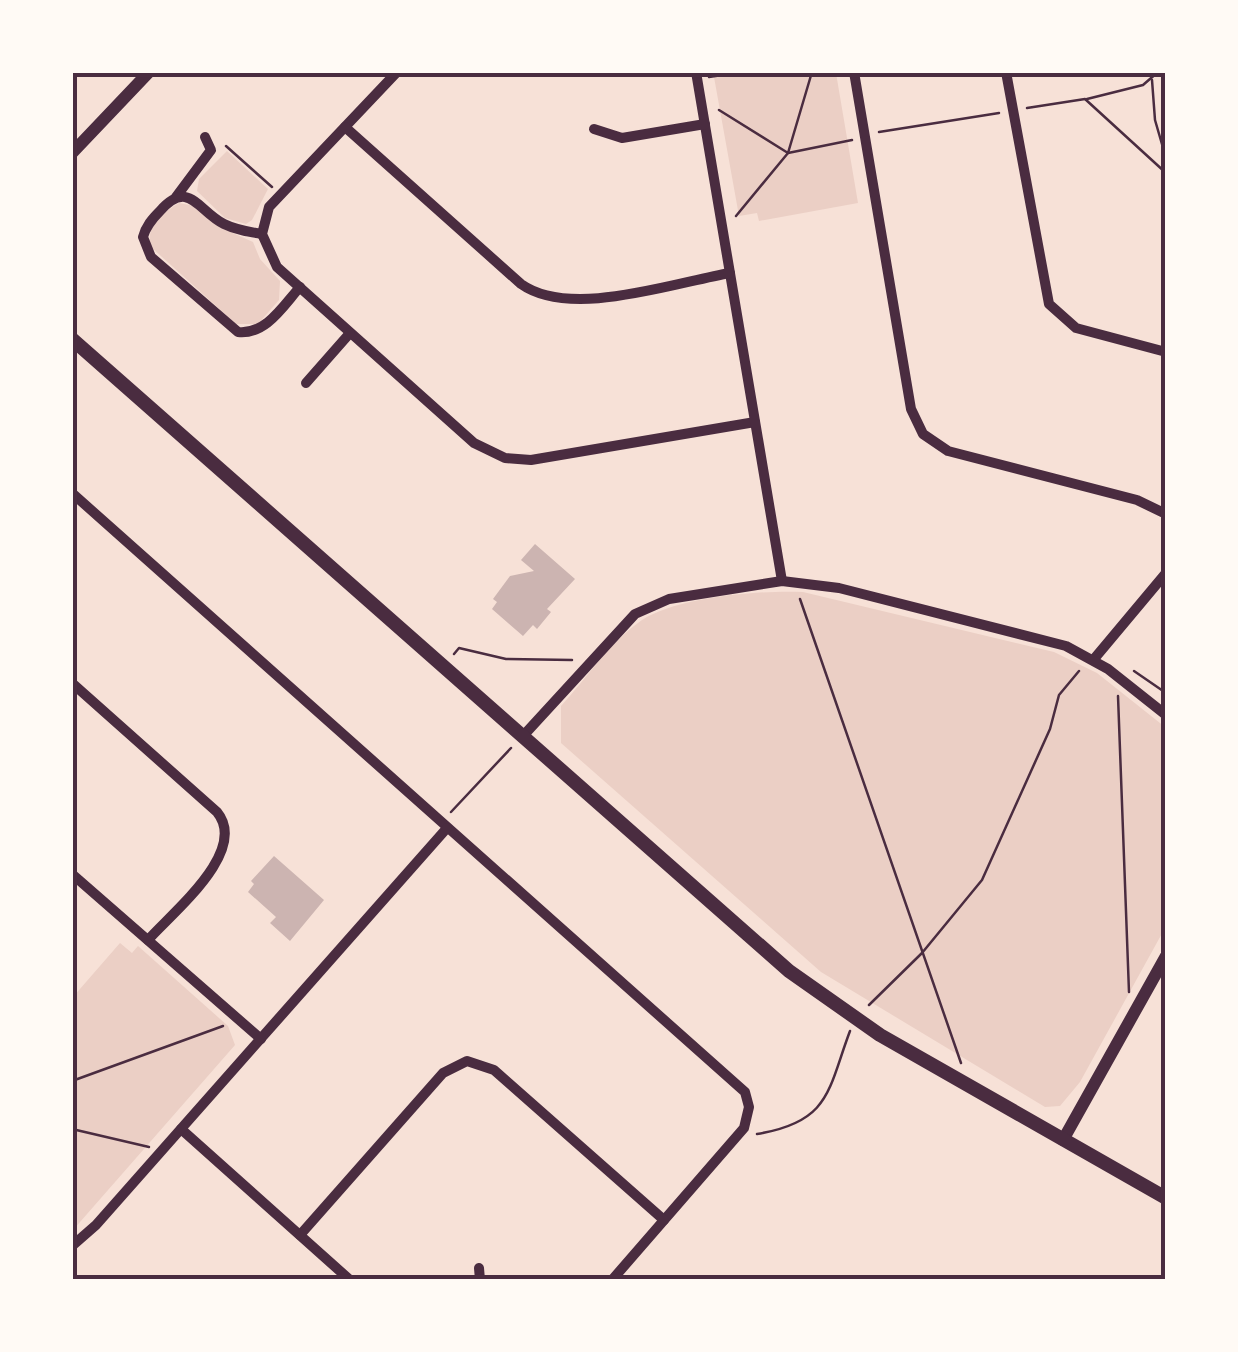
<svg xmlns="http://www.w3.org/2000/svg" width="1238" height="1352" font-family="'Public Sans',sans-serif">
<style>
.green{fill:#ebcfc5}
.building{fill:#ccb4b1}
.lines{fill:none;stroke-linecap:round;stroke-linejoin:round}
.path{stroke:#4a2c40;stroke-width:2.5}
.minor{stroke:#4a2c40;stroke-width:10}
.tertiary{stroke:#4a2c40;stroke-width:12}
.secondary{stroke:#4a2c40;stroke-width:14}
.neatline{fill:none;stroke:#4a2c40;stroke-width:4}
</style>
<rect width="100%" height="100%" fill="#f7e1d7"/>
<g class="green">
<polygon points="741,72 836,73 858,203 759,221 757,213 739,216 714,77"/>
<polygon points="227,151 268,189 252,220 246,224 225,218 197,191 199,179"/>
<path d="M179,203L195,206L217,226L253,242L260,259L280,281L279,300L258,324H236L151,247C145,227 162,213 179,203Z"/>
<path d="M803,592L1054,652L1097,673L1165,727V928L1080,1082L1060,1106L1045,1107L821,972L561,743V706C586,679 611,641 642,620C678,597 760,590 803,592Z"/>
<polygon points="120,943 132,953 138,946 228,1026 235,1045 73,1230 73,997"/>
</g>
<g class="building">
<polygon points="535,544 575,579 547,609 551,612 537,629 533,625 523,636 492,609 497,602 493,599 510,576 534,571 521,560"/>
<polygon points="274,856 324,900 290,941 270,923 276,917 248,892 254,884 251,881"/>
</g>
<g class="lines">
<g class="path">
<polyline points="709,77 742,72"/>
<polyline points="1152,80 1155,120 1166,158"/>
<polyline points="1087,99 1143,85 1158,72"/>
<polyline points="1027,108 1085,99 1166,173"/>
<polyline points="719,110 788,153 812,72"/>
<polyline points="879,132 999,113"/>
<polyline points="226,146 272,187"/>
<polyline points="736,216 788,153 852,140"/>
<polyline points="800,599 961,1063"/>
<polyline points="454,654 459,648 506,659 572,660"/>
<polyline points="1134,671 1166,693"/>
<polyline points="1118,696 1129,992"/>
<polyline points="451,812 511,748"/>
<polyline points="869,1005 922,953 982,880 1050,729 1059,695 1079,671"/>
<polyline points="72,1081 223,1026"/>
<polyline points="72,1129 149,1147"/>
<path d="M757,1134C831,1122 828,1089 850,1031"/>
</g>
<g class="minor">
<polyline points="397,72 269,207 262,234 277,267 474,443 505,458 531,460 755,422"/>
<polyline points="696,72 782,581"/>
<polyline points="854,72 911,409 923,434 948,451 1137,500 1166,514"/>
<polyline points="1006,72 1049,304 1076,328 1166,352"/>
<path d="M345,127L521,284C570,319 673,283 730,273"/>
<polyline points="594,129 622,138 705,124"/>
<polyline points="176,197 211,150 205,137"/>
<path d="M262,234C249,232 236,230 224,224C198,211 189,178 160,211C152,219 146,226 143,237L151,257L238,332C266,335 283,306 300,287"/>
<polyline points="306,383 350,333"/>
<polyline points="72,493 745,1092 749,1107 744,1128 612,1280"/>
<polyline points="1094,659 1166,573"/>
<path d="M72,683L217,812C249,851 174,911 148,940"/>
<polyline points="523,736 635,614 669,599 782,581 839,588 1066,646 1108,669 1166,715"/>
<polyline points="72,874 261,1039"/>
<polyline points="181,1129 350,1280"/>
<polyline points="300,1235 443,1073 467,1061 494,1070 664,1220"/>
<polyline points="72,1246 96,1225 447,828"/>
<polyline points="479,1268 480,1280"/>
</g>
<g class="tertiary">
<polyline points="72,153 149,72"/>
<polyline points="1063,1140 1166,956"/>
</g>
<polyline class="secondary" points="72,339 789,971 880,1035 1166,1198"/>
</g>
<rect width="1238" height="1352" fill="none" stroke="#fffaf5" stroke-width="150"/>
<rect x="75" y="75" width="1088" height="1202" class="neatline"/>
</svg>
